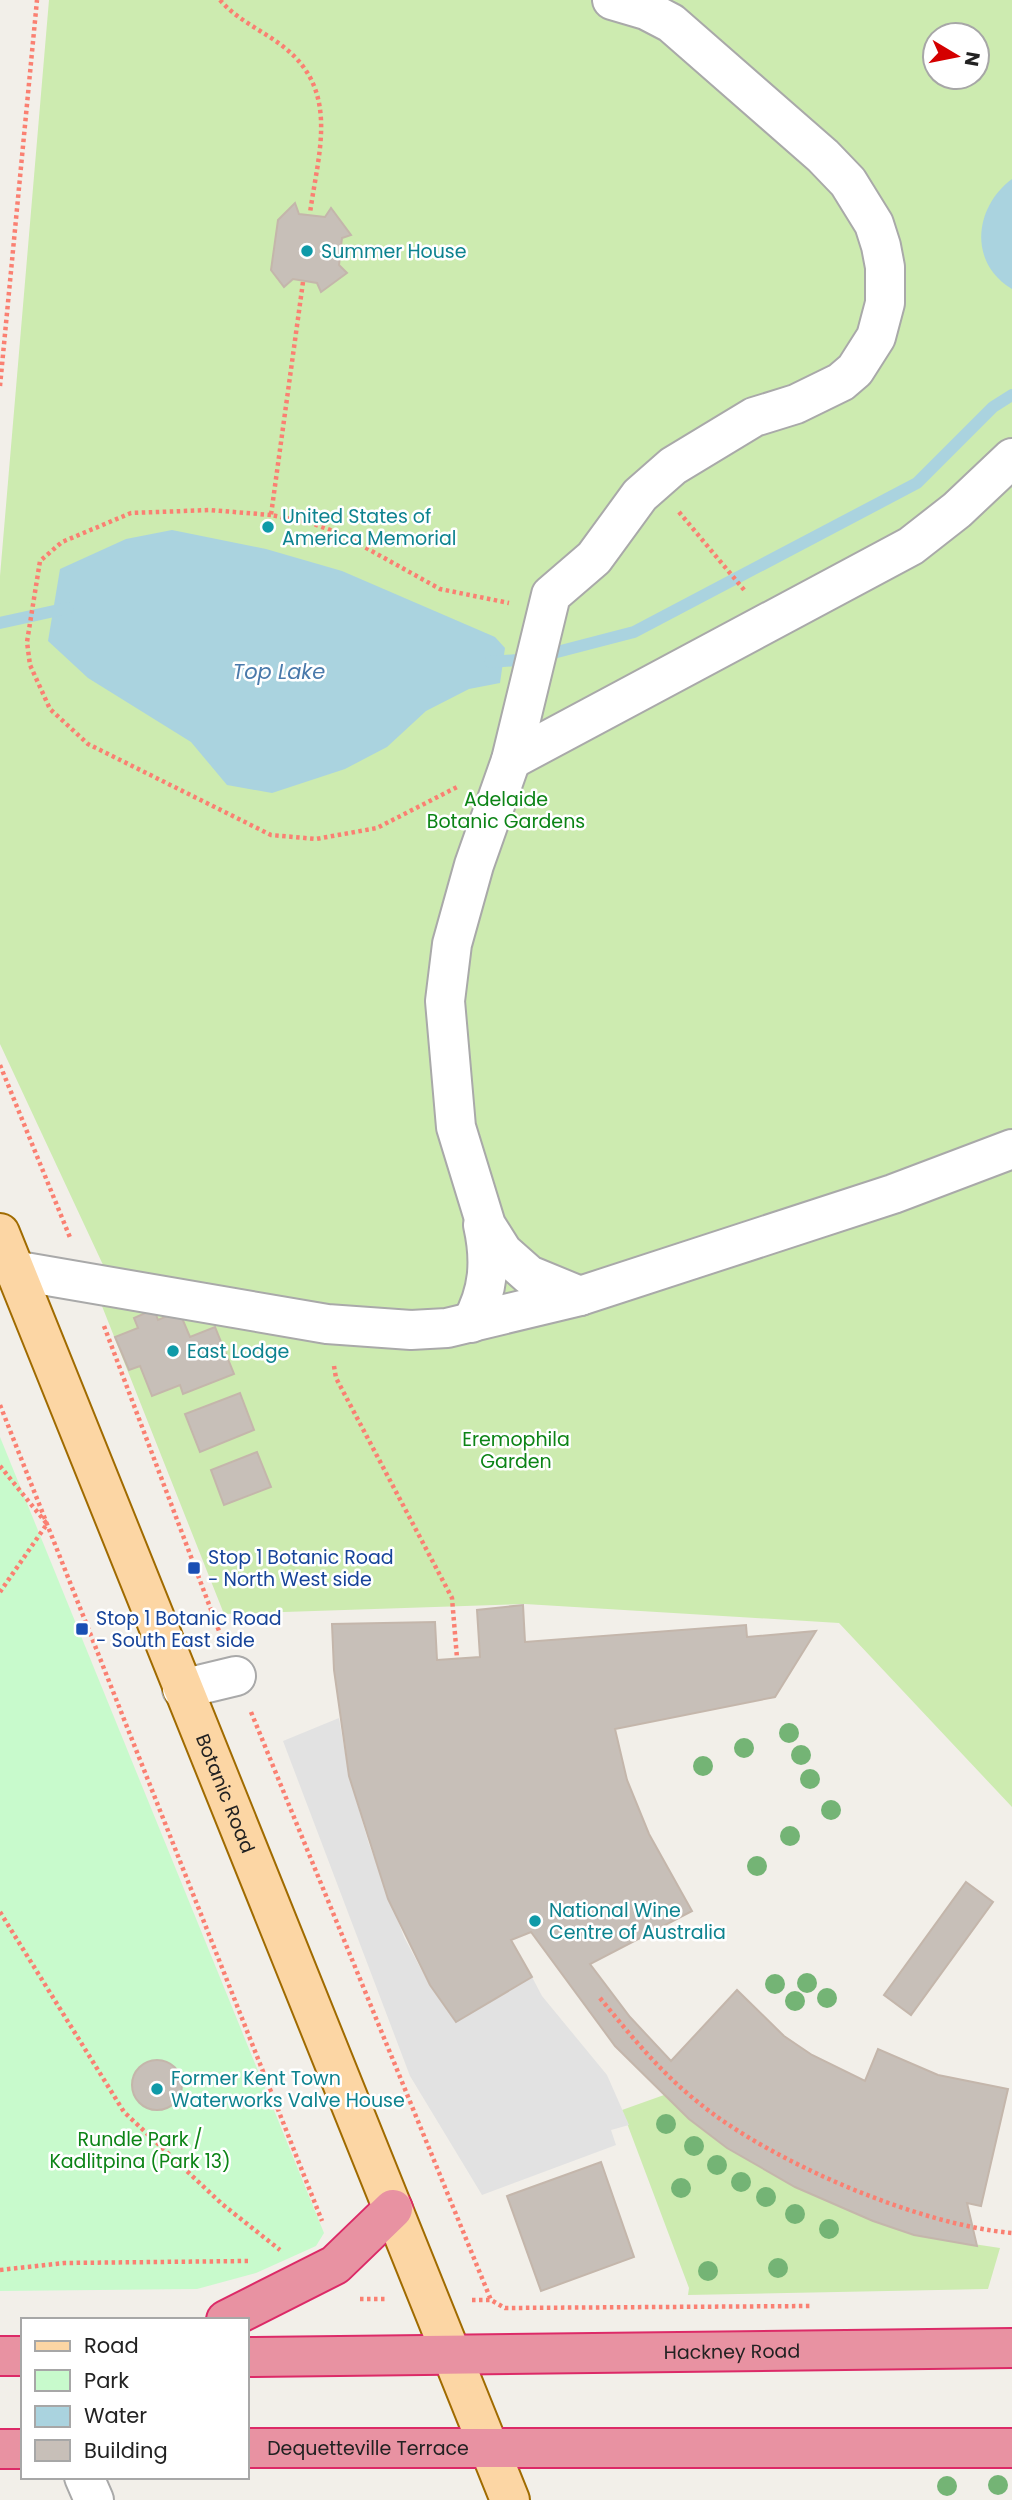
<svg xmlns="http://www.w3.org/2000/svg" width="1012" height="2500" font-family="Poppins,sans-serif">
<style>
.grass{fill:#cdebb0;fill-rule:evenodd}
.park{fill:#c8facc}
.parking{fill:#e2e2e2}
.water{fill:#aad3df}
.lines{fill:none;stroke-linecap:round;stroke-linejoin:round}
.stream{stroke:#aad3df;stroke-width:12}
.building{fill:#c7bfb8;stroke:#c4b6ab;stroke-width:2}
.minor-casing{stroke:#a9a9a9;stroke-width:42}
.major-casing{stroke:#a06b00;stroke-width:42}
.highway-casing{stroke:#dc2a67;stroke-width:42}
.path{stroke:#fa8072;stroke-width:4.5;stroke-dasharray:3.5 3.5;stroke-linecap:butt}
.minor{stroke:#fff;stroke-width:38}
.major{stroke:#fcd6a4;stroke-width:38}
.highway{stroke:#e892a2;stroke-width:38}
.tree{fill:#74b475}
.culture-dot{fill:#0f9aa8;stroke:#fff;stroke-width:2.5}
.transit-dot{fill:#1a4fb4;stroke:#fff;stroke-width:2.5}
.labels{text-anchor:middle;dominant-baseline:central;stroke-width:5;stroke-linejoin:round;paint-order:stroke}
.culture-label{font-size:19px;fill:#0d838f;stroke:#fff;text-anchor:start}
.park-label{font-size:19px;fill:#0c8416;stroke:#fff}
.transit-label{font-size:19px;fill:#164399;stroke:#fff;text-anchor:start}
.street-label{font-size:19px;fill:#222;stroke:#fff}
.water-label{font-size:21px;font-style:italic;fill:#4a7aab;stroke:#fff}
</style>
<rect width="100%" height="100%" fill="#f2efe9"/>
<g class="grass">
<path d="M49,0H1012V1807L839,1623L525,1604L224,1614L98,1296L104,1267L0,1044V576ZM935,35H977V77H935Z"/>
<polygon points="664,2095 727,2148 873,2221 914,2235 1000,2248 988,2289 688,2295 689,2288 622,2110"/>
</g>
<polygon class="park" points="0,1437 324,2233 316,2246 256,2273 197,2289 0,2291"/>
<polygon class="parking" points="339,1718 349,1776 369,1844 404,1937 430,1986 456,2022 532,1977 542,1996 607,2075 629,2125 611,2130 616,2145 482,2195 410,2076 283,1741"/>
<g class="water">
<path d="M1012,179V289C968,263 974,207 1012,179Z"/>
<polygon points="172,530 266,549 342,571 495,637 505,648 500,683 469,689 426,711 387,747 345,769 272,793 227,785 191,742 88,678 48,641 60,569 126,539"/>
</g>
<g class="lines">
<g class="stream">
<polyline points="0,623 68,608"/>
<polyline points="490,662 530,659 634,632 917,483 993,407 1012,395"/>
</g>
</g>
<g class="building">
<polygon points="295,203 299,214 325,217 331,208 351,235 342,238 339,265 347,273 321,292 317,283 293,279 284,287 271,270 278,220"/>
<polygon points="154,1309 158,1320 179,1311 190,1337 215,1327 234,1374 183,1394 180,1385 152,1396 140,1366 129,1370 115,1337 138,1328 134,1318"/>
<polygon points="240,1393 254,1430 200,1452 185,1414"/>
<polygon points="257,1452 271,1487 224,1505 211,1470"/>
<polygon points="523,1605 525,1642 746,1625 747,1637 816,1631 775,1697 615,1729 627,1780 649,1834 692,1911 590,1964 630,2017 671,2061 737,1990 784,2036 812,2055 865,2081 878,2049 938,2075 1008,2089 981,2206 967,2203 977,2246 914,2235 873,2221 795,2187 727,2148 689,2119 615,2046 531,1932 511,1940 532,1977 456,2022 430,1985 388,1899 349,1776 334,1670 332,1624 435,1622 437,1660 480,1657 477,1610"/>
<polygon points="966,1882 993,1902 911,2015 884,1995"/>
<circle cx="157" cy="2085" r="25"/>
<polygon points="601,2162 634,2257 541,2291 507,2196"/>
</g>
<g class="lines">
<g class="minor-casing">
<g id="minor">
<polyline points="511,760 911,546 957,510 1012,458"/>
<polyline points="13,1270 327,1324 411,1330 447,1328 580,1296 893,1194 1012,1149"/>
<polyline points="580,1296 529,1275 503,1252 486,1225 456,1127 445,1001 452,944 474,865 511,760 551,595 594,558 640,495 673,466 754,417 796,404 841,382 855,370 876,337 885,303 885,267 881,246 874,224 848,182 823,156 671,23 646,10 612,0"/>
<path d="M471,1323C489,1291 491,1261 483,1225"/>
<polyline points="182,1689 236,1676"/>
<polyline points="84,2477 94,2500"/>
</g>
</g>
<g class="major-casing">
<g id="major">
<path id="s1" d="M0,1233L510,2500"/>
</g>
</g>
<g class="highway-casing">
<g id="highway">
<polyline points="226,2320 335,2265 393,2209"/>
<polyline points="0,2356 23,2356"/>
<path id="s2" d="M247,2357L1012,2348"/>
<path id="s3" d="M247,2448H1012"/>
<polyline points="0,2449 23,2449"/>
</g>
</g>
<g class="path">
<path d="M220,0C238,21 264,31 285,48C340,92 318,154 310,213"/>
<polyline points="303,282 271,515 311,523 341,534 440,589 509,603"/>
<polyline points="0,386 37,0"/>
<polyline points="679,512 745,591"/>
<polyline points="271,515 210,510 131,513 62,542 40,561 27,642 30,665 50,709 88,744 271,835 316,839 377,828 459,786"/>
<polyline points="0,1065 71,1240"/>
<polyline points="104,1326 222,1639"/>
<polyline points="334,1366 336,1378 452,1598 457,1658"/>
<polyline points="0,1405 322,2221"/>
<polyline points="0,1466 47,1524 0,1592"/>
<polyline points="251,1712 491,2300"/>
<polyline points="0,1912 124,2112 222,2204 280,2250"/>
<path d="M600,1998C631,2036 661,2073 699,2103C771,2162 919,2225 1012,2233"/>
<polyline points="0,2270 64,2263 248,2261"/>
<polyline points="360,2299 387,2299"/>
<polyline points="472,2300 491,2300 505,2308 812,2306"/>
</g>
<use href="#minor" class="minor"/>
<use href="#major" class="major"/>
<use href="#highway" class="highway"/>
</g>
<g class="tree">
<circle cx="789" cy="1733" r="10"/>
<circle cx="744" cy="1748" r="10"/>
<circle cx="801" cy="1755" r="10"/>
<circle cx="703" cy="1766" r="10"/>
<circle cx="810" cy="1779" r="10"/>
<circle cx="831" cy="1810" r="10"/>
<circle cx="790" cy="1836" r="10"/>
<circle cx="757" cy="1866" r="10"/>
<circle cx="807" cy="1983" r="10"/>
<circle cx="775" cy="1984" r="10"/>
<circle cx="827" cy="1998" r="10"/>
<circle cx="795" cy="2001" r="10"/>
<circle cx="666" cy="2124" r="10"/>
<circle cx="694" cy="2146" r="10"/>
<circle cx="717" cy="2165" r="10"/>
<circle cx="741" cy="2182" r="10"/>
<circle cx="681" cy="2188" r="10"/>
<circle cx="766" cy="2197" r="10"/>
<circle cx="795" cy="2214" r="10"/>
<circle cx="829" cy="2229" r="10"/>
<circle cx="778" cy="2268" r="10"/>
<circle cx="708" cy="2271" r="10"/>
<circle cx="998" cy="2485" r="10"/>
<circle cx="947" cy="2486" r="10"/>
</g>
<g class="culture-dot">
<circle cx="307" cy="251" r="7"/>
<circle cx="268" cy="527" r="7"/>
<circle cx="173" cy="1351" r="7"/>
<circle cx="535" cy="1921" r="7"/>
<circle cx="157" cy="2089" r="7"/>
</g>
<g class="transit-dot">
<rect x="187" y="1561" width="14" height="14" rx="3.5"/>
<rect x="75" y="1622" width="14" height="14" rx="3.5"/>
</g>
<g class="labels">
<g class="culture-label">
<text x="321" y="251">Summer House</text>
<text x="282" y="516">United States of<tspan x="282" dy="22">America Memorial</tspan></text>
<text x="187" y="1351">East Lodge</text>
<text x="549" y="1910">National Wine<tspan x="549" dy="22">Centre of Australia</tspan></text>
<text x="171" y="2078">Former Kent Town<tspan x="171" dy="22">Waterworks Valve House</tspan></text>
</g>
<g class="park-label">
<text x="506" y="799">Adelaide<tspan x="506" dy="22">Botanic Gardens</tspan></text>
<text x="516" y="1439">Eremophila<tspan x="516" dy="22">Garden</tspan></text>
<text x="140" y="2139">Rundle Park /<tspan x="140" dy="22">Kadlitpina (Park 13)</tspan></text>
</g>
<g class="transit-label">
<text x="208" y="1557">Stop 1 Botanic Road<tspan x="208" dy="22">- North West side</tspan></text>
<text x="96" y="1618">Stop 1 Botanic Road<tspan x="96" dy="22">- South East side</tspan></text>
</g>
<g class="street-label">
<text stroke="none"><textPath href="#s1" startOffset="604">Botanic Road</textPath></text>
<text stroke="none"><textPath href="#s2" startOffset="485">Hackney Road</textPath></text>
<text stroke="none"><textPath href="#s3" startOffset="121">Dequetteville Terrace</textPath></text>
</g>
<g class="water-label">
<text x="279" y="671">Top Lake</text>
</g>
</g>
<rect x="21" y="2318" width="228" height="161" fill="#ffffff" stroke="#a7a7a7" stroke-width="2"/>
<rect x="35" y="2341" width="35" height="10" fill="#fcd6a4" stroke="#a7a7a7" stroke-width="2"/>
<text x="84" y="2353" font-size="21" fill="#222222">Road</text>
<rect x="35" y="2370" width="35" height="21" fill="#c8facc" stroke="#a7a7a7" stroke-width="2"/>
<text x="84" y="2388" font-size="21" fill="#222222">Park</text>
<rect x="35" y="2406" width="35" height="21" fill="#aad3df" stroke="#a7a7a7" stroke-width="2"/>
<text x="84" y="2423" font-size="21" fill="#222222">Water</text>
<rect x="35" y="2440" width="35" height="21" fill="#c7bfb8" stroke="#a7a7a7" stroke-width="2"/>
<text x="84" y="2458" font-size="21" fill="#222222">Building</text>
<g transform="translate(956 56) rotate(100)"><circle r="33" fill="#ffffff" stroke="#a7a7a7" stroke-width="2"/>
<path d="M0-5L12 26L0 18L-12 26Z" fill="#d40000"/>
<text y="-10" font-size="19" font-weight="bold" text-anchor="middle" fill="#222222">N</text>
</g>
</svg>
